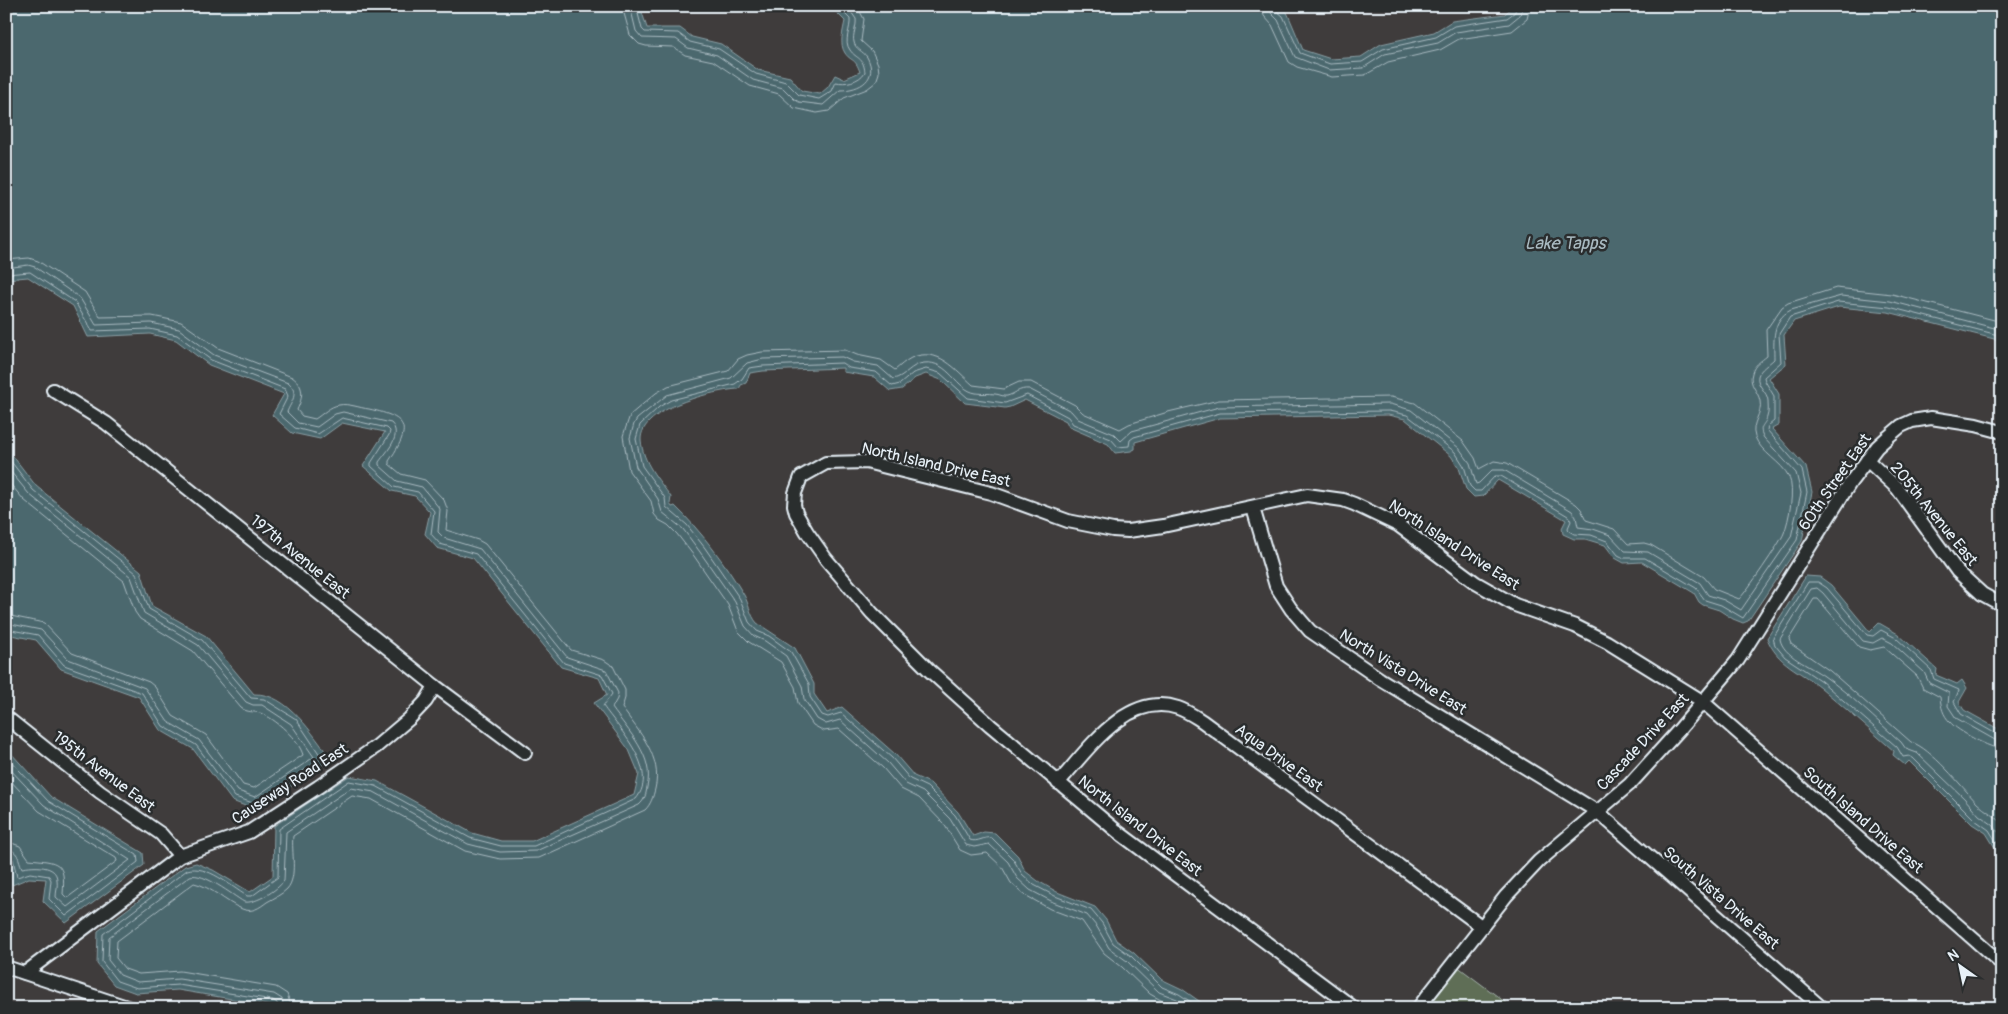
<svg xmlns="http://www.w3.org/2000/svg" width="2008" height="1014" font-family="Pangolin,sans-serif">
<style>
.green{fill:#5e6e57;stroke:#a3b0a8}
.water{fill:#4b686e;stroke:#8a9fa5}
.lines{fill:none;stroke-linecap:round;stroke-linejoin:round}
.shore{stroke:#a9bac1;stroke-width:1}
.minor-casing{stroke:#e8f1f8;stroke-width:16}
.minor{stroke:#2a2d2e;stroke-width:12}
.labels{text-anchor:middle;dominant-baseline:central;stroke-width:5;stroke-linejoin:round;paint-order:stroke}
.street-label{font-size:16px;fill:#e8f1f8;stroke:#2a2d2e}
.water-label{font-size:18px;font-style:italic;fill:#a9bac1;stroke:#2a2d2e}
</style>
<rect width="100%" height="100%" fill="#3f3c3c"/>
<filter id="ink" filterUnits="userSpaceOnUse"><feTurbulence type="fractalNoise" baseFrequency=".02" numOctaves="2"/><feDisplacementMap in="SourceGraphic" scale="10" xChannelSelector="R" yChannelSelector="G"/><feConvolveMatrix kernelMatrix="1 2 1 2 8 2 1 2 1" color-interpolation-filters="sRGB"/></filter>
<g filter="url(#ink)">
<polygon class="green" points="1457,966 1509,1005 1507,1008 1424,1008"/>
<g class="water">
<path d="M6,6H640L647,28H680L692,37L721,44L758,70L790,77L802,91L820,94L828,87L835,75L844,79L860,72C855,57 851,62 845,53C839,44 843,31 845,21L831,7L824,6H1278L1287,12L1303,50L1331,59L1361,57L1381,44L1434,32L1452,21L1505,14L1513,6H2002V341L1888,312L1839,307L1794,321L1784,335L1786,364L1769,378L1779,394V425L1772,429L1806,467L1812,492L1802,541L1748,621L1743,623L1733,619L1719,610L1703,605L1699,602L1694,593L1642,562L1624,563L1615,558L1605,545L1585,539H1574L1563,534L1562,528L1566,520L1498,480L1483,496L1474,497L1466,489L1459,468L1451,456L1405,419L1388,415L1220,418L1135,442V449L1131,451L1115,453L1108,444L1069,427L1066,421L1025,400L1010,407L1005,408L965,403L941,380L926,374L915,378L902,389L890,391L874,377L843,372V368L763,371L750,373L746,383L741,385L739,389C715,390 640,408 641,440C643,463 658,479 671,497L670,504L672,507L675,506C701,531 725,563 744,595C749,604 750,615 757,623L795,648L814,684V694L827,713L842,707L895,754L914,776L930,783L958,812L973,836L984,832L995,833L1018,856L1025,871L1038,881L1057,892L1095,907L1106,920L1116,940L1134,953L1161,979L1182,989L1209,1008H285L178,990L136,993L114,985L97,964L98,931L185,866L196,863L213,870L250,892L273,876L274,826L349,776L377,781L472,833L501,841H532L634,795L639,774L629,750L594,703L607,695L599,678L561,667L473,558L437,548L425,534L430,512L415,496L392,491L363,466L385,432L342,423L320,439L292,433L272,415L284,394L209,365L176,340L150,334L88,337L73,306L28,277L6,279Z"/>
<path d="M6,447L36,486L141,571L152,606L206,636L254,694C288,693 313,735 331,759L256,810L232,801L193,749L160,730L139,697L61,669L36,640L6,634Z"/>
<path d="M1806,576L1820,577L1831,585L1870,632L1879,623L1898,634L1937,669L1936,675L1957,684L1962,680L1967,688L1959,702L1964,710L2002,731V859L1986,833L1972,824L1909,761L1905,765L1893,755L1894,751C1870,730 1845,708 1820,687C1800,671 1777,664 1767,638Z"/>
<polygon points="6,751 10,752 51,797 143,853 144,865 66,923 43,901 46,879 29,878 12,885 9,861 6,859"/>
</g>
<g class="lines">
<g class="shore">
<polyline points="622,6 630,35 639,44 646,46 673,47 685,55 713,61 750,86 779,94 794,108 817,113 829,111 844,98 867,89 876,82 879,73 878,64 872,51 861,41 864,19 857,6"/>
<path d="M630,6L636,31L642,38L676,39L688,48L717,55L753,80L783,88L794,99L799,102L823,105L840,90C860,90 879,79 867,57C863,51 855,49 854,42C852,35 857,27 856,19L847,6"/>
<path d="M636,6L642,29L645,32L678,33L690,42L719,49L756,74L786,82L799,95L819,99L832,91L836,82C845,84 859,82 865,72C863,56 857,60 850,50C843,41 851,29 850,19L837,6"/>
<polyline points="1262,6 1264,16 1272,25 1289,62 1297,67 1332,77 1365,75 1388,62 1440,50 1459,39 1512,31 1527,19 1530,6"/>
<polyline points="1270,6 1271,13 1278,20 1295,57 1329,70 1363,68 1385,54 1438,43 1456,32 1509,24 1520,15 1523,6"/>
<polyline points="1276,6 1277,11 1283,16 1300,53 1330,64 1362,62 1383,49 1436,37 1454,26 1507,18 1515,12 1516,6"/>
<path d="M6,260L29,258L38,261L85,292L100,317L152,316L181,322L218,348L292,377C305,386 303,397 297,410L302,416L315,419C323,414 330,406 339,405C348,403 360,408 369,409C410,418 411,428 389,461V464L401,474L425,480L444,500L448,511L446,530L478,540L485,544L571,650L604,660L613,666L625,690V698L622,708C639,732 663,757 655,789C653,797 651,804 645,810L539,858L500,859L465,851L371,799L352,796L293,836C291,851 298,877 287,889C281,895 274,898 267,902C259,908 252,913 242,909C225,902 212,887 194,883L117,941L116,958L125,969L139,974L180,971L276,987L287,994L292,1008"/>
<path d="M6,268L28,265L35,267L80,298L96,325L151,323L179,329L214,355L288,383C300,393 291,402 287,412L298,423L317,427L335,414L343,412L391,423C403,435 387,451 379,462V465L397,481L422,487L440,509L438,532L444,538L480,549L567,657L606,670L618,693L617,699L612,708C628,731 655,757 647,787C646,794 645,800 639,805L536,851L500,852L468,844L374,792L351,788L286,832L284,881C277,890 256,904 244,902C232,895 204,872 190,876L109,937L108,960L120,975L138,982L179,979L274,994L282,999L284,1008"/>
<path d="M6,274L30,272L75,302L92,331L150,329L177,335L211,360L285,389L288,396L279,414L295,428L318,434L342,418L387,428L390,431L389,435L371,463V466L394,487L418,492L434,511L431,534L440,544L476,554L564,663L602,675L612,694L603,706C619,729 660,770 636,799L534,846H501L470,838L376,786L349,781L279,829L278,877L252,896H247C230,886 207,864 187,870L103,934L102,962L117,981L137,988L178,985L273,1000L277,1003L278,1008"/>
<polyline points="6,455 33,490 136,573 149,609 202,640 251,698 264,699 296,719 322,758 256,804 235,797 196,745 163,726 142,693 64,665 38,635 6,629"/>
<polyline points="6,466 29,494 131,577 144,613 198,645 246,702 253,705 262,705 291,724 314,757 255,797 238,791 199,740 168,722 145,688 68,659 41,630 6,623"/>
<path d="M6,479L24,500L124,581L135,612L140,619L193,651L241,708C248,713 253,711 260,713C275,718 299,740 303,755L254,788L243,785L206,735L173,716L155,687L149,682L72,653L44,623L6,615"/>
<polyline points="2002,735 1998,735 1961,714 1954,702 1959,690 1934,679 1931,670 1896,638 1881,630 1873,636 1867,635 1827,588 1818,582 1808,582 1773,638 1775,645 1785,657 1821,681 1897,747 1903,757 1909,756 1913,758 1975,820 1989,830 2002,851"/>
<path d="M2002,742L1995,740L1956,718L1948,706L1949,693L1929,683L1924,672L1892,643L1882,638L1873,643L1863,641L1823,593L1817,588L1811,589L1780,639C1783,656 1810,666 1824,676C1851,695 1876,720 1901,742L1906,749L1917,753L1964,798L1979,815L1993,825L2002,837"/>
<path d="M2002,749C1991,749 1957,731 1950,722C1943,715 1941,707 1940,697L1923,688L1917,676L1884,647L1870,650L1859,647L1818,599H1814L1789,639L1791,644L1830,671L1911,742C1931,748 1962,787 1977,803C1985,811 1995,815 2002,823"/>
<polyline points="6,756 48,801 137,855 138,862 66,916 49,899 51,880 49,876 30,873 17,877 13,859 6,855"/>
<path d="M6,765L44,805L130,860L67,907L56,897C56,892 58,886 57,880C57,864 33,866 22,868C18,859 19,850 6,849"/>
<path d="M6,776L39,811L116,858L117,861L67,898L63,894C66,861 58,862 29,859L20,846L6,841"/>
<path d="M1175,1008L1150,994L1122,967L1104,953L1082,921L1050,909L1025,895L1011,883L1002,867L987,853L971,855L960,850L944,824L919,798L901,789L883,768L839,729L824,731L813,725L798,703L795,687L781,662L749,642L738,631L728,605L694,556L677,534L668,525L659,520L654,514L651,501L629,471L623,436L630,415L656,393L668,386L728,371L738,359L747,355L762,352L845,350L857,355L881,360L895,370C900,366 905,361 911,358C938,346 956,370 973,385L1004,389L1019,382H1031L1075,405L1083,413L1120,429L1129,424L1168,412L1219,400L1391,397L1415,403L1463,441L1475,458L1479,469L1494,461L1507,463L1576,504L1581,509L1586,520L1614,529L1628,544L1644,543L1651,545L1704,577L1714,589L1739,599C1745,594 1781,542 1784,533C1789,520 1795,490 1789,477C1782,462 1761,453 1755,437C1750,423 1763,414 1760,401C1758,390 1748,385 1752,373C1754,365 1761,361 1767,356L1766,330L1782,307L1788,303L1836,288L1892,294L2002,322"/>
<path d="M1188,1008L1177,999L1159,992L1127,961L1109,948L1097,927L1087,915L1053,902L1030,890L1017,878L1008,862L989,844L974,847L966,845L950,819L923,792L906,784L888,763L840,720L826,724L817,719L804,699L802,686L786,656L765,641L754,636L745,626L735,602L700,552L683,529L662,512L658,499L636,467L630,438L634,424L637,419L667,395L731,378L747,363L763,359L842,357L853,362L878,366L893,379C905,377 911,364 924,363C949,360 956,390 976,393C982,394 989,393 995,394C999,394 1003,397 1007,396C1015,394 1019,388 1029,389L1071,411L1078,419L1114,434L1121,441L1132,431L1219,407L1390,404L1411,410L1459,448L1470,463L1476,484L1479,483L1492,470H1504L1572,511L1576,517L1578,527L1593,529L1610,535L1625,551L1648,552L1700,583L1708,595L1724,600L1741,610L1791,537L1801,493L1796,473L1764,438C1757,426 1765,426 1767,417C1769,412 1768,406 1768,401C1768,392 1756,386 1758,376C1760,369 1769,364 1774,359C1774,341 1771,320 1791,310L1841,296L1890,301L2002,330"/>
<path d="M1200,1008L1179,994L1162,987L1131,956L1113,943L1102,923L1091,910L1055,896L1034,885L1022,874L1013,859L992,838C984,836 978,843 970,840L955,815L927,787L910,779L892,758L841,713L828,717L822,715L810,697L809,684L791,652L769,636L757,631L749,622L740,599L705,548L687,525L666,507L665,498L642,466L636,439L640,425L659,407L671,400L735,384L742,379L749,368L763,366L842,363L849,368L876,372L892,386L900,384L913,373L926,369L940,373L968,398L1005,403L1027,395L1068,417L1073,424L1111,439L1118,447L1129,446L1130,440L1134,437L1220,413L1389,411L1407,415L1455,452L1464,466L1470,486L1475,491H1481L1495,476H1501L1568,516L1571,521L1568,528L1569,531L1574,534L1591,535L1607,541L1618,555L1624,558H1645L1696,588L1705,600L1721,605L1743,618L1797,540L1807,492L1802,470L1767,430L1768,426L1774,421V396L1765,381L1764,377L1781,362L1779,334L1790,317L1838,302L1889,307L2002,336"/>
</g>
<g class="minor-casing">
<g id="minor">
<polyline points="53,390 106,423 435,686 525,753"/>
<polyline points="1867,460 1897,488 1957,571 1982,594 2002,605"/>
<polyline points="1253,508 1276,586 1291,609 1310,631 1380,679 1598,812 1822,1008"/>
<polyline points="6,717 100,792 161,834 180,856"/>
<path d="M1058,783C1087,751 1127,691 1178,708C1187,711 1194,716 1202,721L1481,926"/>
<polyline points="6,967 130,1008"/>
<polyline points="25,973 180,856 249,832 318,787 377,746 409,719 426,701 435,686"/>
<polyline points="1354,1008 1118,832 990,725 929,670 872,613 826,559 807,532 796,513 794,505 795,493 801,477 826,463 866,462 991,493 1068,521 1113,530 1128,531 1163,526 1307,495 1343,500 1354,504 1398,525 1476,583 1515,605 1575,626 1607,642 1702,701 2002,964"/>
<polyline points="1418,1008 1506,896 1539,861 1630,784 1679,730 1738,660 1850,483 1877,447 1888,437 1901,426 1912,421 1931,418 1976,425 2002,432"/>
</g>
</g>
<use href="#minor" class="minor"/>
</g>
</g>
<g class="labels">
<g class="street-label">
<text transform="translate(936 465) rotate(13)">North Island Drive East</text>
<text transform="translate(1835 482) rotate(-55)">60th Street East</text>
<text transform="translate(1934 514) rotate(51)">205th Avenue East</text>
<text transform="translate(1454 545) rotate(33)">North Island Drive East</text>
<text transform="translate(300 557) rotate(39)">197th Avenue East</text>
<text transform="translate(1403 672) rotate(32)">North Vista Drive East</text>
<text transform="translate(1643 742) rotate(-47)">Cascade Drive East</text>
<text transform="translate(1279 758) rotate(36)">Aqua Drive East</text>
<text transform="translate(104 772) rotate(37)">195th Avenue East</text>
<text transform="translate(290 784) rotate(-33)">Causeway Road East</text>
<text transform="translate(1863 820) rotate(41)">South Island Drive East</text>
<text transform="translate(1140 826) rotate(38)">North Island Drive East</text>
<text transform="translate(1721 898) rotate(41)">South Vista Drive East</text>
</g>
<g class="water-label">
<text x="1565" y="243">Lake Tapps</text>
</g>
</g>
<rect width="2008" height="1014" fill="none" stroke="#2a2d2e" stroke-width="25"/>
<rect x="12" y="12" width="1983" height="989" fill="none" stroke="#e8f1f8" stroke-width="2" filter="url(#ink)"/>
<g transform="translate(1960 966) rotate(327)" stroke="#2a2d2e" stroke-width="4" paint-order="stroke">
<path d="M0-4L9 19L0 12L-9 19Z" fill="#e8f1f8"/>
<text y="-8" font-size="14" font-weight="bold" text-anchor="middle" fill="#e8f1f8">N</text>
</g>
</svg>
